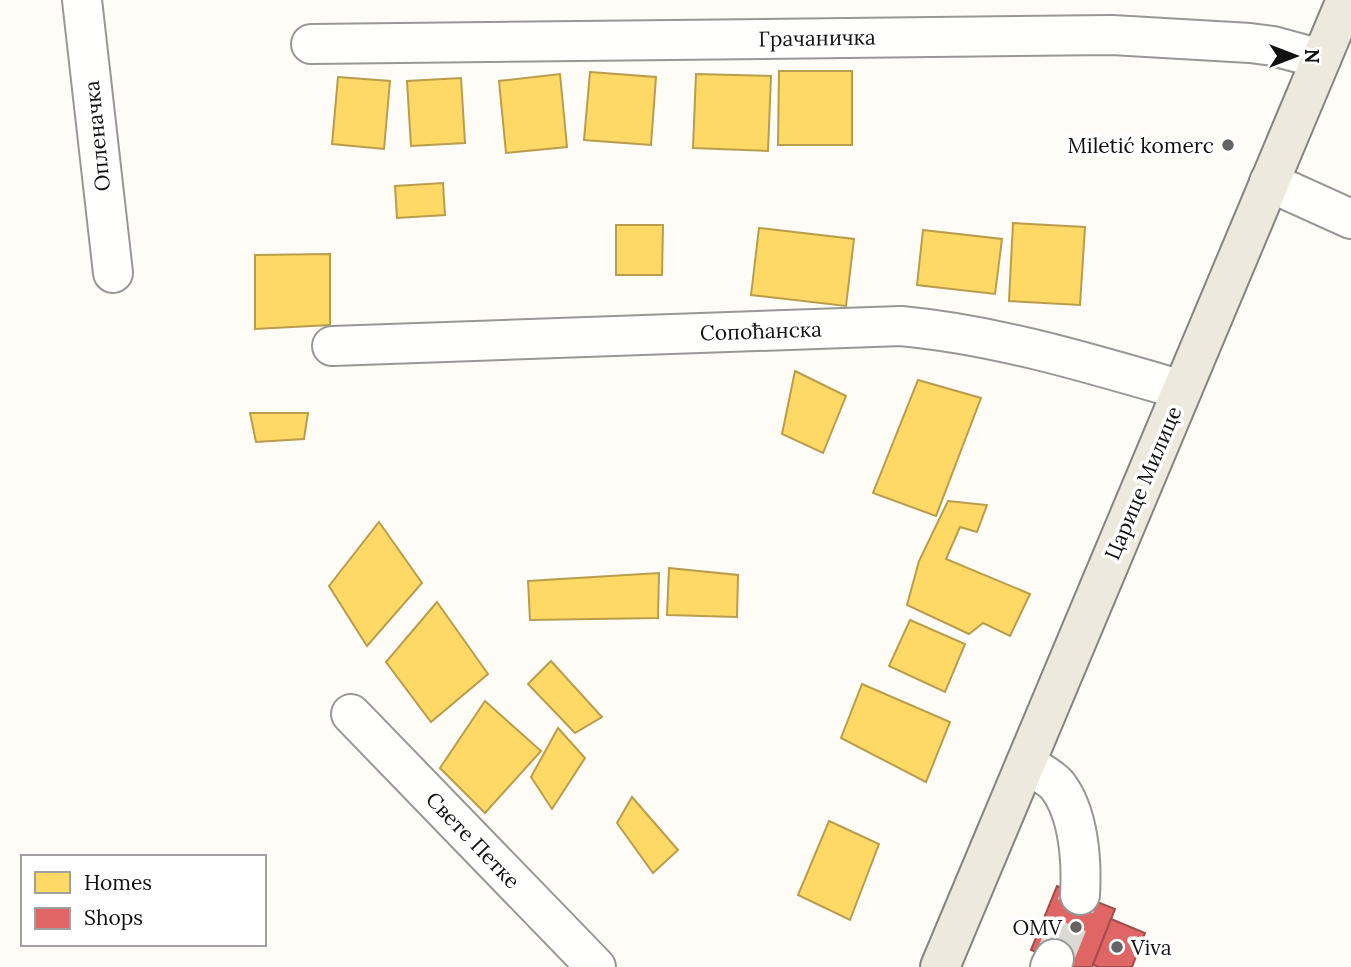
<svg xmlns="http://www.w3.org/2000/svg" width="1351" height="967" font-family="Lora,serif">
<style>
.homes{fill:#ffd966;stroke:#b89d4c;stroke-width:2}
.shops{fill:#e06666;stroke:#a24c4c;stroke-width:2}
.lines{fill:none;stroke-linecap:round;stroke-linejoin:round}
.minor-tunnel{stroke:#dad9d4;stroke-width:38;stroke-dasharray:38 19;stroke-linecap:butt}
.minor-casing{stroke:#979795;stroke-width:42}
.major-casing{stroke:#858482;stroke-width:42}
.minor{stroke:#fffffe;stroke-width:38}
.major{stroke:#ede9dc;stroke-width:38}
.poi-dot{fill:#646362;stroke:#fff;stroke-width:2.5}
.labels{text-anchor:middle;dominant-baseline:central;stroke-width:7;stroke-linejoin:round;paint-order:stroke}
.street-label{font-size:21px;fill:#111;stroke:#fff}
.poi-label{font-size:21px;fill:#111;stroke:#fff;text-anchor:end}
</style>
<rect width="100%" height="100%" fill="#fdfcf7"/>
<g class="homes">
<polygon points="779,71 852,71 852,145 778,145"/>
<polygon points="590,72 656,77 651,145 584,140"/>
<polygon points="560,74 567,147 506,153 499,81"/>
<polygon points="696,74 771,76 768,151 693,148"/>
<polygon points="338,77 390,81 384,149 332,144"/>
<polygon points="461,78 465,143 411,146 407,81"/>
<polygon points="443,183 445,215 397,218 395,186"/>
<polygon points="1013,223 1085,227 1080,305 1009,301"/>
<polygon points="616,225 663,225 662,275 616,275"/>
<polygon points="759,228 854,239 846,306 751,295"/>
<polygon points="923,230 1002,239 995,294 917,285"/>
<polygon points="330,254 330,325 255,329 255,255"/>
<polygon points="795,371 846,396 823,453 782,434"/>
<polygon points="918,380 981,398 936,516 873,493"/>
<polygon points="250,413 308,413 304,439 256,442"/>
<polygon points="948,501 987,505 977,532 960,527 946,559 1030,594 1010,636 983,623 969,634 907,605 919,561"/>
<polygon points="379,522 422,583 367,646 329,586"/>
<polygon points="669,568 738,575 737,617 667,615"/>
<polygon points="659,573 658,618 530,620 528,581"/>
<polygon points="437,602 488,674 431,722 386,662"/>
<polygon points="910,620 965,644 945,692 889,666"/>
<polygon points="551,661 602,717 575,733 528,684"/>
<polygon points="862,684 950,722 926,782 841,738"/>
<polygon points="485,701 541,751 485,813 440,768"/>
<polygon points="558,728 585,758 552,809 531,777"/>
<polygon points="632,797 678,850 653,873 617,823"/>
<polygon points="829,821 879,844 850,920 798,895"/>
</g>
<g class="shops">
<polygon points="1057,886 1115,909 1092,967 1074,967 1031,950"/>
<polygon points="1111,919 1145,933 1132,967 1099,967 1093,965"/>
</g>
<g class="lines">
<polyline class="minor-tunnel" points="1054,959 1080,895"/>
<g class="minor-casing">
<g id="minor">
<polyline points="82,0 113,273"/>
<polyline points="311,44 1112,35 1250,43 1273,46 1321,59"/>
<polyline points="1269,182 1351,219"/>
<path d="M332,346L901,326C997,335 1089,363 1182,390"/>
<polyline points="351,714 596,967"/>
<path d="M1026,763C1035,770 1049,776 1057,785C1079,813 1082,861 1080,895"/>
<polyline points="1050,967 1054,959"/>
</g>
</g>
<g class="major-casing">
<polyline id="major" points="940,967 1346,0"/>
</g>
<use href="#minor" class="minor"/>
<use href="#major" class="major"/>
</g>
<g class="poi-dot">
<circle cx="1228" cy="145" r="7"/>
<circle cx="1076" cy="927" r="7"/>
<circle cx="1117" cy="947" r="7"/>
</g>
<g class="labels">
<g class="street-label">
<text transform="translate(817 38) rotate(-1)">Грачаничка</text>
<text transform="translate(97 136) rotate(-96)">Опленачка</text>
<text transform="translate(761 331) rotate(-2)">Сопоћанска</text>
<text transform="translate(1143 483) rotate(-67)">Царице Милице</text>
<text transform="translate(473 840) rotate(46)">Свете Петке</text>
</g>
<g class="poi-label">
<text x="1214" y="145">Miletić komerc</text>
<text x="1062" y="927">OMV</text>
<text x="1131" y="947" text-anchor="start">Viva</text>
</g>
</g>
<rect x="21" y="855" width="245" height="91" fill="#ffffff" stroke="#a0a0a0" stroke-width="2"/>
<rect x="35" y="872" width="35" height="21" fill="#ffd966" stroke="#a0a0a0" stroke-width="2"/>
<text x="84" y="890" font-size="21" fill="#111111">Homes</text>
<rect x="35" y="908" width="35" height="21" fill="#e06666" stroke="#a0a0a0" stroke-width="2"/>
<text x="84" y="925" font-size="21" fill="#111111">Shops</text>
<g transform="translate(1295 56) rotate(90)" stroke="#ffffff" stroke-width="5" paint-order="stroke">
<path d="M0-5L12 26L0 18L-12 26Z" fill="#111111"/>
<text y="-10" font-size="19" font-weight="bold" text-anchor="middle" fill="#111111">N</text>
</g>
</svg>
